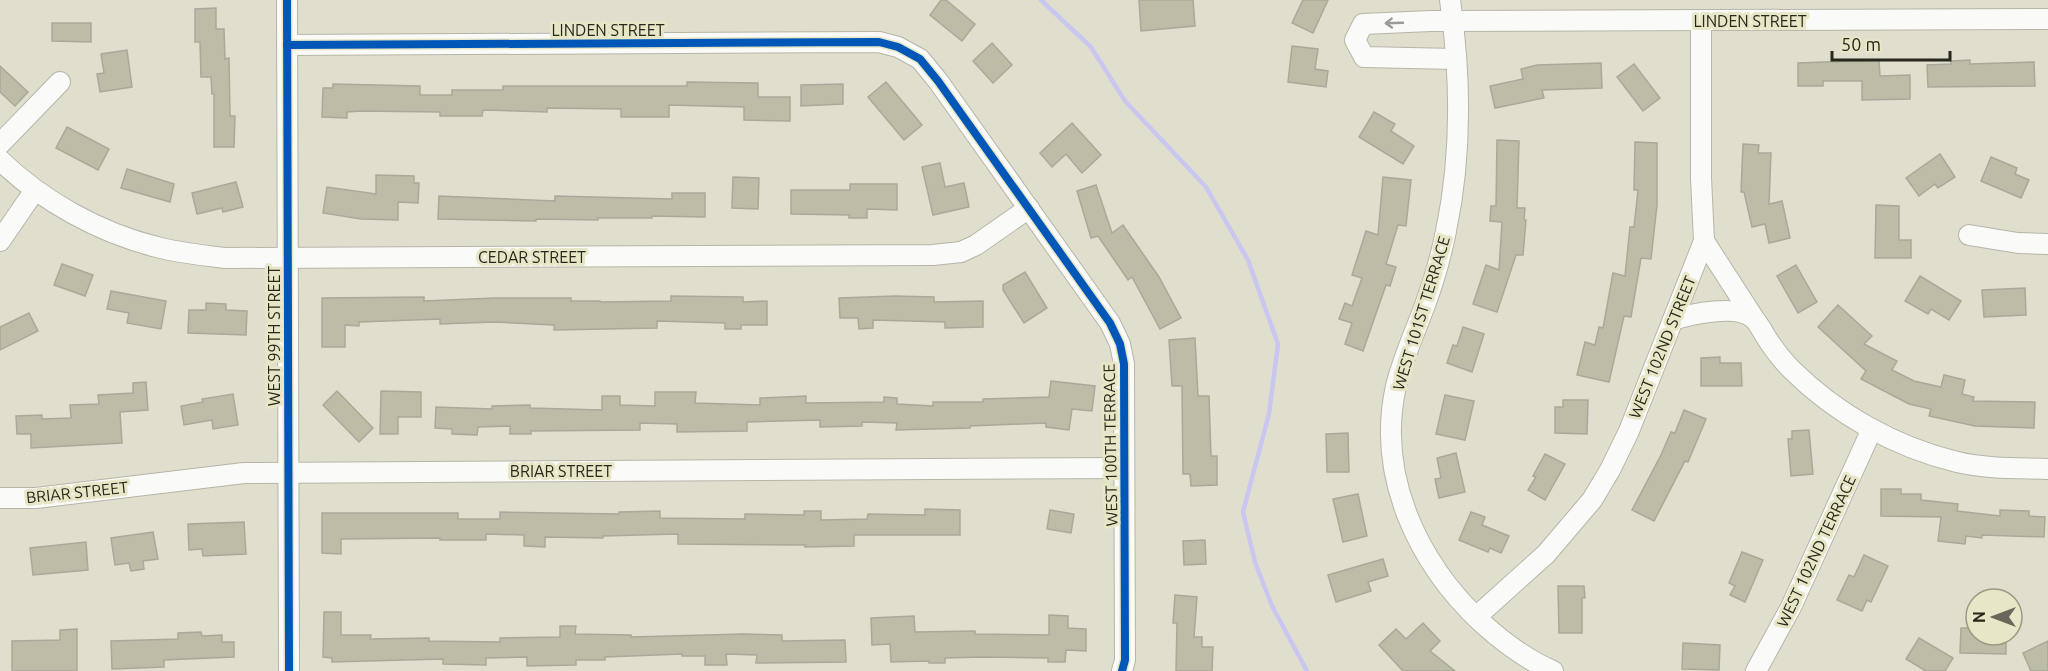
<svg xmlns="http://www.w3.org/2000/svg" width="2048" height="671" font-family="Ubuntu,sans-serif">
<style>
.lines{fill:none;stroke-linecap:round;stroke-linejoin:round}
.stream{stroke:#c9c6ef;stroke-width:4.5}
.building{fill:#bdbca6;stroke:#a9a99b;stroke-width:1.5}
.minor-casing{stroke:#b6b5a8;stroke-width:22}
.minor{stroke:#fafaf8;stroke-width:20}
.cycleway-casing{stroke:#e7e6c7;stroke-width:11}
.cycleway{stroke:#0057b8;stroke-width:8}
.oneway{stroke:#9b9b95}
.labels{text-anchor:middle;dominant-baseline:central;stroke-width:6;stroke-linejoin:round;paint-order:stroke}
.street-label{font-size:16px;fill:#27271b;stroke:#e7e6c7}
</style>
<rect width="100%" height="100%" fill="#e0dfce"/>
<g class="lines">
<polyline class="stream" points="1041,0 1091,47 1125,101 1206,187 1248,260 1278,344 1269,414 1243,512 1255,562 1272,606 1307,671"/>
</g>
<g class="building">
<polygon points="941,0 946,0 975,24 962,41 930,15"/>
<polygon points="1139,0 1193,0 1195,26 1141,31"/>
<polygon points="1303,0 1328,0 1313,33 1292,23"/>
<polygon points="216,8 216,29 224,29 225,59 229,58 230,116 235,116 234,147 214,147 214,94 212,94 211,77 201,77 200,42 195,42 195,9"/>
<polygon points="52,23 91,23 91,42 52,41"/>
<polygon points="992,43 1012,65 993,83 973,61"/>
<polygon points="1292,46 1318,49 1315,69 1328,71 1326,87 1288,82"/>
<polygon points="127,50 132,87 100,92 97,74 104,73 101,54"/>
<polygon points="1879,60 1880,76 1910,75 1910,99 1862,100 1862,81 1823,81 1823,86 1798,86 1798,63"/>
<polygon points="1970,60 1970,64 2034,62 2035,86 1928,87 1927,65 1951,64 1951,61"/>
<polygon points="1601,63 1602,88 1542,90 1544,98 1495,108 1490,86 1523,79 1521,69 1537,65"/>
<polygon points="1634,64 1660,98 1643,111 1617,77"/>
<polygon points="0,66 28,92 15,106 0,92"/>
<polygon points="687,82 758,83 758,97 790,97 790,121 744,120 744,107 669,105 669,117 621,117 621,109 547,108 547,112 483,110 482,116 440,116 440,112 361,111 347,112 347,118 322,117 323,88 333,88 333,84 420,86 420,95 452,95 452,90 503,90 503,86 687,86"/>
<polygon points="886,82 922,125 904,140 868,97"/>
<polygon points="843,84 843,104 801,106 801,85"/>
<polygon points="1374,112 1395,124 1391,131 1414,146 1403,164 1359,137"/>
<polygon points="1072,123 1101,155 1082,173 1066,154 1052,167 1040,153"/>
<polygon points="67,127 109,149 98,170 56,148"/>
<polygon points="1497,140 1519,141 1517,208 1525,208 1524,220 1526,220 1523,255 1516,255 1497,312 1473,304 1486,265 1499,270 1502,222 1490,221 1491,206 1496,206"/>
<polygon points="1635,142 1657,143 1657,205 1651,259 1641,258 1631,317 1624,316 1609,382 1577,375 1585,342 1595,345 1599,327 1603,328 1613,273 1625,276 1630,227 1634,227 1638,190 1634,190"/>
<polygon points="1743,144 1759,145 1758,153 1771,153 1769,204 1782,201 1790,238 1769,243 1765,224 1752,227 1744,192 1741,192"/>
<polygon points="1940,154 1955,177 1938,188 1935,184 1919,196 1906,178"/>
<polygon points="1991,157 2017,168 2015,174 2029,180 2021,198 1981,181"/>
<polygon points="940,163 945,187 964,183 969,207 933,215 922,167"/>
<polygon points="127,169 174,184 170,202 121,188"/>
<polygon points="376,175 414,176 414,183 419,183 418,203 398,202 398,220 361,219 323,213 327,187 376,194"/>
<polygon points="733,177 759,178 758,209 732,208"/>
<polygon points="1383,177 1411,180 1406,226 1398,225 1386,264 1396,267 1390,286 1386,285 1363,351 1345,344 1352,323 1339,319 1345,303 1352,306 1362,278 1352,275 1366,231 1378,235"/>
<polygon points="236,182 243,207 223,212 222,208 197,214 192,193"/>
<polygon points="850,184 897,184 897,210 867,209 867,218 849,218 849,215 791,214 791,190 850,190"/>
<polygon points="1096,185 1112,233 1123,225 1159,277 1181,318 1160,329 1132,277 1128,280 1098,236 1091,238 1077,191"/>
<polygon points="672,193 705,193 705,217 652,216 652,218 598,218 598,220 536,219 536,221 438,219 439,196 555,201 555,196 672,199"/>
<polygon points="1876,205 1899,206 1899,240 1911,240 1911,258 1875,258"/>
<polygon points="62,264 93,275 85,296 54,285"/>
<polygon points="1796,265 1817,302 1798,313 1777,276"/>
<polygon points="1025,272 1047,308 1024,323 1003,290 1003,285"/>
<polygon points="1920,276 1961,301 1949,320 1931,309 1928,314 1905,301"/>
<polygon points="2025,288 2026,315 1984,317 1982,290"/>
<polygon points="111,291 166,301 161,329 127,323 129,313 107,309"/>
<polygon points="671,296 743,297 743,302 767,301 767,325 741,325 741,329 725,329 725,323 657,321 657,328 554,330 554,325 495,322 440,324 440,319 359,322 359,326 345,325 345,347 322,347 322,298 424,297 424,301 495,298 571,298 571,301 600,301 600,302 671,301"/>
<polygon points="895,296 934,297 934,302 983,301 983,327 945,328 945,322 873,320 873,328 859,329 858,318 840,318 839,298"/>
<polygon points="206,303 226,304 226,310 247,311 246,335 188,333 189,310 206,310"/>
<polygon points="1838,305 1872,336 1864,344 1897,361 1892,370 1914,381 1941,387 1944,375 1965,380 1962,394 1974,397 1973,401 2035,402 2034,428 1975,426 1929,416 1931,409 1909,404 1861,379 1866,371 1818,327"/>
<polygon points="29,313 38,331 0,350 0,327"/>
<polygon points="1463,327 1484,334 1472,372 1447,363 1453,345 1457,346"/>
<polygon points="1195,338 1198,396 1209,396 1211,456 1217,456 1217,485 1191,486 1190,474 1183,474 1182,386 1172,386 1169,340"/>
<polygon points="1720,357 1720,363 1741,363 1742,386 1701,386 1701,358"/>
<polygon points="1051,381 1095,386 1092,411 1072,409 1069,430 1046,427 1046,423 970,426 970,428 896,430 897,423 862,422 862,426 820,427 820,420 747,422 747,431 677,432 677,424 640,423 640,430 531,431 531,434 510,434 510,426 478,427 477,435 452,434 452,429 435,428 436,407 492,409 492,406 530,405 530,408 602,410 602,396 620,396 620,405 655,406 655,392 696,392 695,403 760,405 760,398 806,396 806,403 884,402 884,397 897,398 897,404 933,406 933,402 983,402 983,399 1049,397"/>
<polygon points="146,382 148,410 120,412 122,443 31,448 31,434 17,434 16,416 42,415 42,419 71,418 70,405 99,404 98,395 133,393 133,383"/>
<polygon points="337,391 373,428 359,442 323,405"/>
<polygon points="381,391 421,392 421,417 398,417 398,434 380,434"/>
<polygon points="233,394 238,425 213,429 212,420 184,425 181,406 203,402 202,399"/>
<polygon points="1445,395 1474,401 1465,440 1436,434"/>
<polygon points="1563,400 1588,400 1587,434 1555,433 1555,407 1563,407"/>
<polygon points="1684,410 1706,419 1688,462 1685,461 1654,521 1632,510 1661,455 1671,432 1675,433"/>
<polygon points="1809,430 1813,474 1791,476 1788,439 1792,439 1792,431"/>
<polygon points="1348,433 1349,472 1327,472 1326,434"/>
<polygon points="1456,453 1465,492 1439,498 1435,479 1441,478 1437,458"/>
<polygon points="1545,454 1565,464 1545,500 1528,490 1536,477 1533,476"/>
<polygon points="1881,489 1901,489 1901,494 1921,494 1921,500 1958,504 1957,511 2000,516 2000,510 2029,511 2029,516 2045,517 2044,537 1982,535 1982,538 1966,536 1965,544 1938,541 1941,517 1881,516"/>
<polygon points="1358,494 1367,536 1343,542 1333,499"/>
<polygon points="925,509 960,510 960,535 854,535 854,546 805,547 805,545 678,544 678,534 603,536 603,538 545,537 545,547 524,546 524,535 486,534 486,540 440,540 440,538 341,539 341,554 322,553 322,513 458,513 458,519 500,519 500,512 619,514 619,512 660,511 660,518 745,519 745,514 804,515 804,511 821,511 821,520 867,519 868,514 925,515"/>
<polygon points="1050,510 1074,514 1071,533 1047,529"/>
<polygon points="1471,512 1485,517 1482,525 1509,536 1501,553 1490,548 1488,552 1459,540"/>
<polygon points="244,522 246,554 203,556 202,549 189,550 188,524"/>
<polygon points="153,532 158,559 143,561 144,569 131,571 129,563 115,565 111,538"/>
<polygon points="1205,540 1206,564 1184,565 1183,541"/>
<polygon points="86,542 88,570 33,575 30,548"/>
<polygon points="1742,552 1763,560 1745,602 1730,595 1735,586 1729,583"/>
<polygon points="1864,555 1888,566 1871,602 1867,600 1862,611 1837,600 1849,575 1854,577"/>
<polygon points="1383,559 1388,576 1368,582 1371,591 1336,602 1328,575"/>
<polygon points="1558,586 1584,586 1585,598 1582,598 1582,633 1559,633"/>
<polygon points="1175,595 1197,597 1194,637 1202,637 1202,647 1213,647 1212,671 1176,671 1177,623 1173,623"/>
<polygon points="324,612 341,612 341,635 371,635 370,639 429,638 429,641 500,642 500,638 560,637 560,626 576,626 575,634 631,635 631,637 743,634 782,635 782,641 845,640 846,662 756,663 757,655 726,654 727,665 705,665 705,656 682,656 682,654 605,657 605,660 576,660 576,665 527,666 527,657 486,658 486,665 443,664 443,659 332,662 332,658 323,657"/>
<polygon points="1049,615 1068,616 1068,628 1086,629 1086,651 1066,650 1065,662 1048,662 1048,658 982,657 945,658 945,663 929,663 929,661 891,662 890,644 872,645 871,618 914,616 915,632 975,631 975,634 1049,635"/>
<polygon points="1423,623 1440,641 1430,651 1455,671 1403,671 1379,645 1396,629 1406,639"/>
<polygon points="1961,628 1976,628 1976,635 2006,635 2006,654 1960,653"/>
<polygon points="77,629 77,671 12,671 12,641 60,640 60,630"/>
<polygon points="201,632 202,636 222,635 222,642 234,642 234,657 164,660 164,667 112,669 111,641 178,639 178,633"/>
<polygon points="1919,638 1953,658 1945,671 1926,671 1906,659"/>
<polygon points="2048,641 2048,671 2031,671 2023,653"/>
<polygon points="1683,643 1720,645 1719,670 1682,669"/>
</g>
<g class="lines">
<g class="minor-casing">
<g id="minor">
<polyline points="287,0 289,671"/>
<path d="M1450,0C1461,77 1462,155 1446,231C1441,256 1434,281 1425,305C1415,332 1403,358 1396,386C1376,476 1418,563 1482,623C1503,642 1527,660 1553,671"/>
<polyline points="287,45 879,42 898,47 920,59 938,81 1110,323 1120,344 1124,364 1125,660 1122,671"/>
<polyline points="1455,59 1364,57 1355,40 1363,24 1431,21 2048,19"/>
<polyline points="0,144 60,82"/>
<path d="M0,160C42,201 100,233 157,247C179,253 202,255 225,258L933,255L961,252L976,245L1029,208"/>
<polyline points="1969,235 2018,243 2048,244"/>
<polyline points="0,241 35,190"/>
<polyline points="1704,241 1753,317"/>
<path d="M1673,320C1691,314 1737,304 1753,318C1758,322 1762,331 1766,337C1773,348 1782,360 1791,369C1836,414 1895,447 1957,462C1987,469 2018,468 2048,469"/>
<polyline points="0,498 36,498 244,473 1124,468"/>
<polyline points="1476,617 1546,554 1592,500 1610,470 1629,431 1704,241 1701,178 1701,21"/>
<polyline points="1756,671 1791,607 1872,429"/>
</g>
</g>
<use href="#minor" class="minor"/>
<g class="cycleway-casing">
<g id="cycleway">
<polyline points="287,0 289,671"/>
<polyline points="287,45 879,42 898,47 920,59 938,81 1110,323 1120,344 1124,364 1125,660 1122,671"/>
</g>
</g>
<use href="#cycleway" class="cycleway"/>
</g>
<defs><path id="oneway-shaft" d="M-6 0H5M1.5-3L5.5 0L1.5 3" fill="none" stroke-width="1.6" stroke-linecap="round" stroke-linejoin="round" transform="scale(1.5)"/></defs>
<use class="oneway" href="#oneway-shaft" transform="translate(1394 23) rotate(178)"/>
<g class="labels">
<g class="street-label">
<text x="1750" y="21">LINDEN STREET</text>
<text x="608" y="30">LINDEN STREET</text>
<text x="532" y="257">CEDAR STREET</text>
<text transform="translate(1421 313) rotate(-73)">WEST 101ST TERRACE</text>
<text transform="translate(274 336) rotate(-90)">WEST 99TH STREET</text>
<text transform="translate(1662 347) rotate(-68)">WEST 102ND STREET</text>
<text transform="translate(1110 445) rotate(-91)">WEST 100TH TERRACE</text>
<text x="561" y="471">BRIAR STREET</text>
<text transform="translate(77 492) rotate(-6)">BRIAR STREET</text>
<text transform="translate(1816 551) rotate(-65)">WEST 102ND TERRACE</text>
</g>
</g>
<g transform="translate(1994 617) rotate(270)"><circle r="28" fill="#e7e6c7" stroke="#9a9a82" stroke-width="1.5"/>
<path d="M0-4.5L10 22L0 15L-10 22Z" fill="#68675a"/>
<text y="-9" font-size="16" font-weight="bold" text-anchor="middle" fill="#27271b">N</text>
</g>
<path d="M1832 51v9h118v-9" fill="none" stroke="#27271b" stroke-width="3"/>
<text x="1841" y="51" font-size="18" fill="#27271b" stroke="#e7e6c7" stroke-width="4.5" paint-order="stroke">50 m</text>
</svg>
